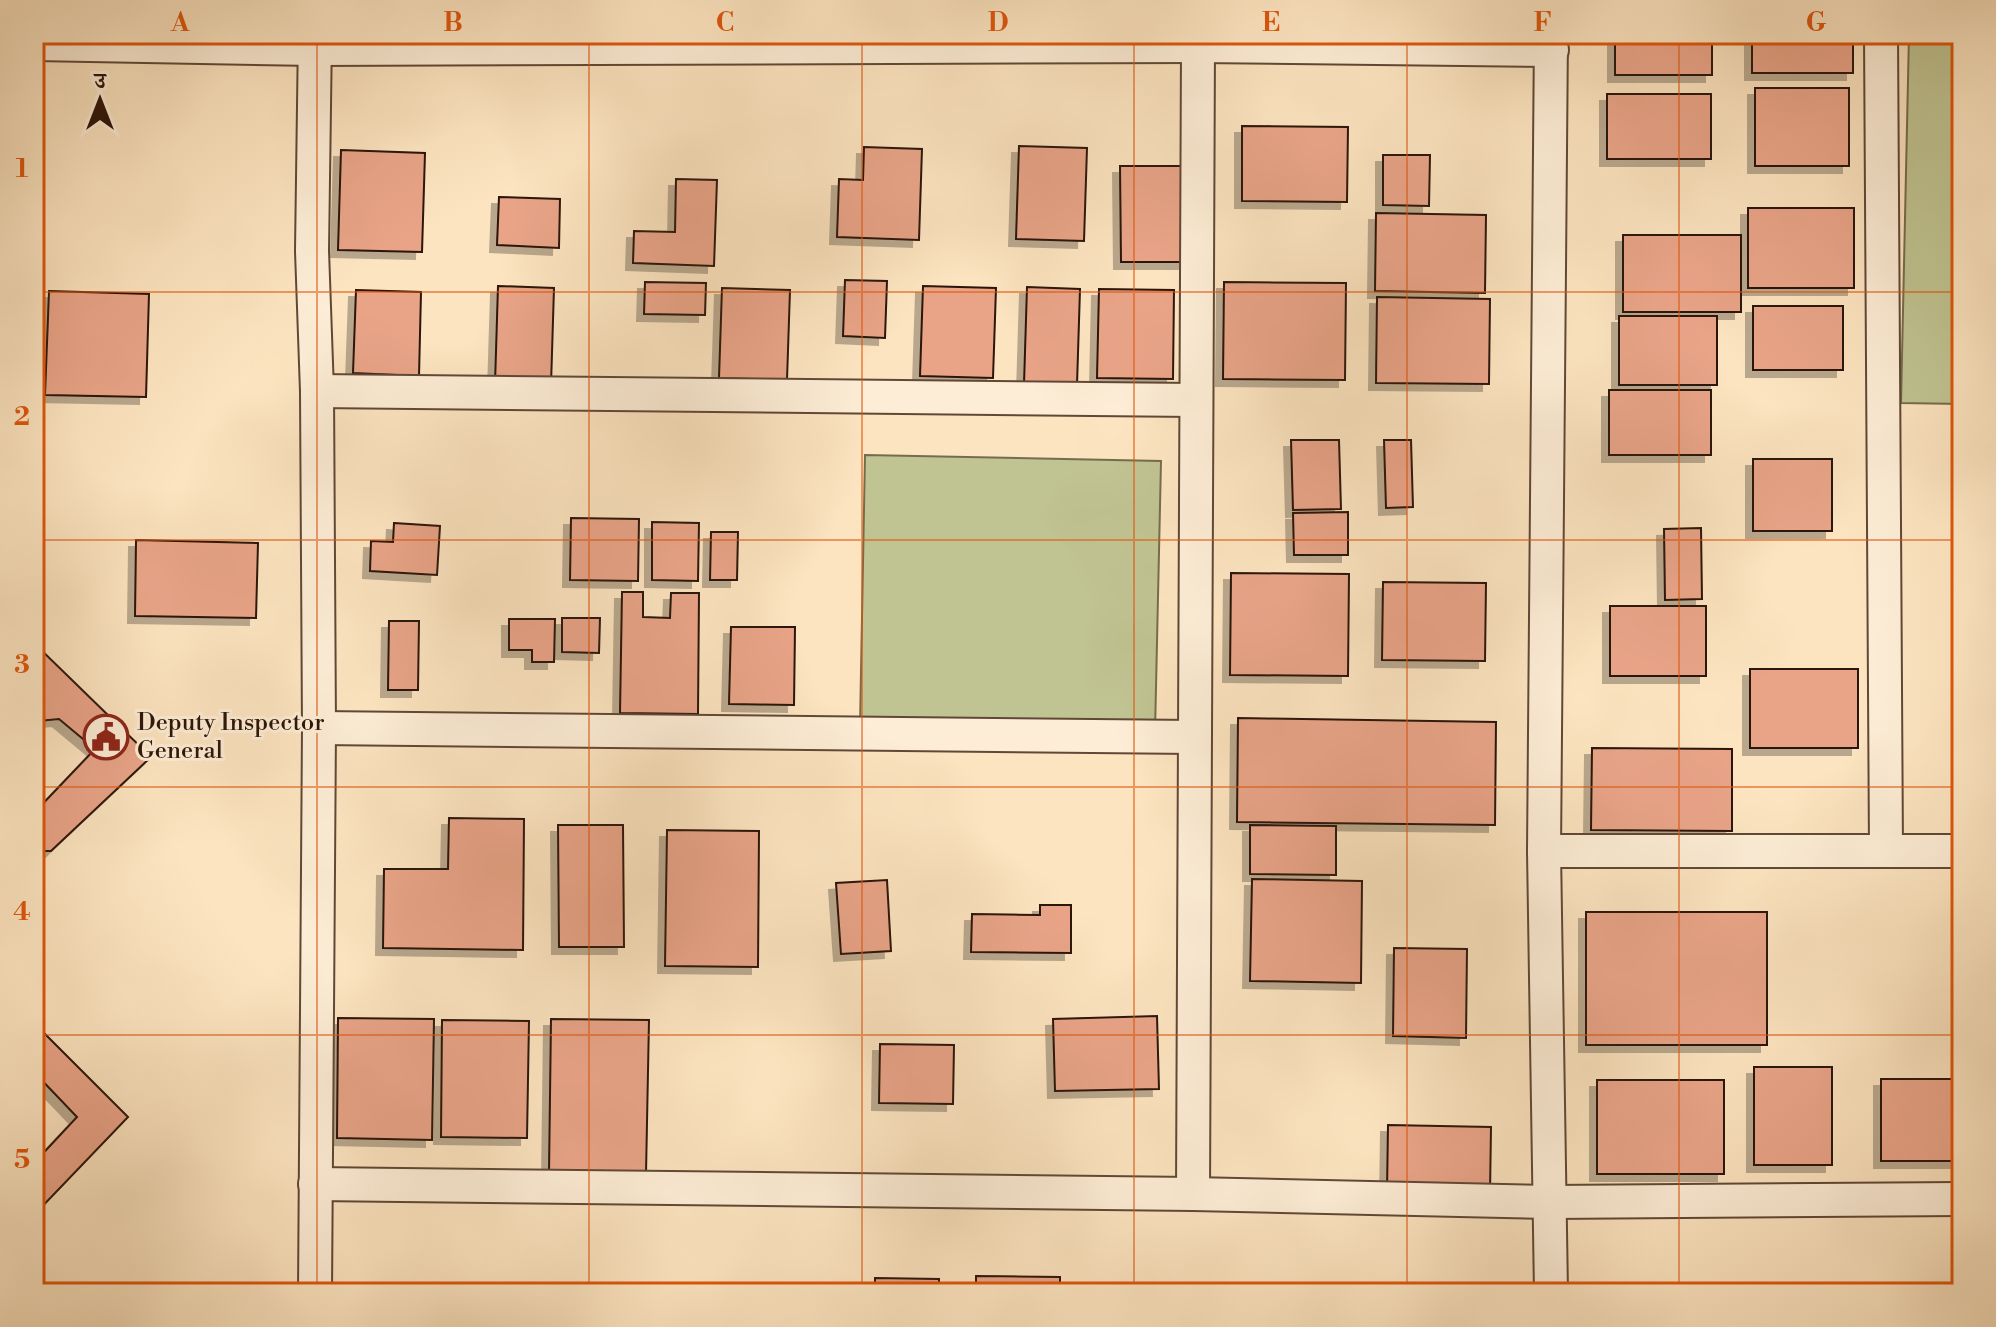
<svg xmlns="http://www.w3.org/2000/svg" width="1996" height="1327" font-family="'Libre Bodoni','Noto Serif Devanagari',serif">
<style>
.green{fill:#c0c492;stroke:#766c4d;stroke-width:2}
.building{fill:#e9a488;stroke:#2c1408;stroke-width:2;filter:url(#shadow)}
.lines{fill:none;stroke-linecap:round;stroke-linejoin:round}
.street-casing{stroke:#604836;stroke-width:36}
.street{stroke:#fdedd6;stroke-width:32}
.grid{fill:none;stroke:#df560c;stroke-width:2;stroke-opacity:0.55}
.labels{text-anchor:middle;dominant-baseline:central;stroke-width:6;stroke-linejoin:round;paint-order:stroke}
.poi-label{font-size:24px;fill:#2c1408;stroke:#fdedd6;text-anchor:start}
.neatline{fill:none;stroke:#df560c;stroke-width:3}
.grid-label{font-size:26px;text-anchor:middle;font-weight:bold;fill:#df560c}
</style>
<defs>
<filter id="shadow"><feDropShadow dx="-7" dy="7" stdDeviation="0" flood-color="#0004"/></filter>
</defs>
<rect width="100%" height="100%" fill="#fce4c0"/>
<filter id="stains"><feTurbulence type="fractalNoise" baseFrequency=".0025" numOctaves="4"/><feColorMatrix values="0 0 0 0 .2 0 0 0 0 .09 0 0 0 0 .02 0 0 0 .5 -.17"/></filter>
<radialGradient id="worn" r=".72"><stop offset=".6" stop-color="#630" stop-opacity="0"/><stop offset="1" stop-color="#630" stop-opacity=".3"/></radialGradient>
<g class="green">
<polygon points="1909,34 1962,34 1962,404 1901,403"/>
<polygon points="865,455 1161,461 1155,733 860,726"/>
</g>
<g class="building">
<rect x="1615" y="34" width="97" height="41"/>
<rect x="1752" y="34" width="101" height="39"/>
<rect x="1755" y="88" width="94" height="78"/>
<rect x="1607" y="94" width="104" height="65"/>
<polygon points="1242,126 1348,127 1347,202 1242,201"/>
<polygon points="1019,146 1087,148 1084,241 1016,239"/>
<polygon points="864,147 922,149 919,240 837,237 839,179 863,180"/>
<polygon points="341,150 425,153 422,252 338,250"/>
<polygon points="1383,155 1430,155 1429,206 1383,205"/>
<polygon points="1120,166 1189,166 1190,262 1121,262"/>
<polygon points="676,179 717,180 714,266 633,263 634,231 675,232"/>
<polygon points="499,197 560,199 559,248 497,245"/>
<rect x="1748" y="208" width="106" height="80"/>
<polygon points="1376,213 1486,215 1485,293 1375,291"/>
<rect x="1623" y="235" width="118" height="77"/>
<polygon points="845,280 887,281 885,338 843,336"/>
<polygon points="645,282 706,283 705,315 644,314"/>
<polygon points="1224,282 1346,283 1345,380 1223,379"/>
<polygon points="498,286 554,288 551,385 495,384"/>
<polygon points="923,286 996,288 993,378 920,376"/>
<polygon points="1027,287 1080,289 1077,385 1024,384"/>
<polygon points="722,288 790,290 787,380 719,378"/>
<polygon points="1099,289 1174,290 1173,379 1097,378"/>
<polygon points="356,290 421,292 419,376 353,373"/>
<polygon points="49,291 149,294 146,397 45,395"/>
<polygon points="1377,297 1490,299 1489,384 1376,383"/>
<rect x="1753" y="306" width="90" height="64"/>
<rect x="1619" y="316" width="98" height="69"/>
<rect x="1609" y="390" width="102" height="65"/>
<polygon points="1291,440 1339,440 1341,509 1293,510"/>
<polygon points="1384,440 1411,440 1413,507 1386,508"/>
<rect x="1753" y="459" width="79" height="72"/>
<polygon points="1348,512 1348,555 1294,555 1293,513"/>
<polygon points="571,518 639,519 638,581 570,580"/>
<polygon points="652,522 699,523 698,581 652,580"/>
<polygon points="394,523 440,526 437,575 370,571 371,541 393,542"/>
<polygon points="1701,528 1702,599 1665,600 1664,529"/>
<polygon points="711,532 738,532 737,580 710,580"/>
<polygon points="34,537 39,537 36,608 34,608"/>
<polygon points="136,540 258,543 256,618 135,616"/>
<polygon points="1231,573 1349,574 1348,676 1230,675"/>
<polygon points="1383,582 1486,583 1485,661 1382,660"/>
<polygon points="622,592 643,592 643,617 670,618 671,593 699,593 698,714 620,713"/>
<rect x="1610" y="606" width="96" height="70"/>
<polygon points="562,618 600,618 599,653 562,652"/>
<polygon points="509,619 555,619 554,662 532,662 532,650 509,650"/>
<polygon points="389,621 419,621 418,690 388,690"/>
<polygon points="731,627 795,627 794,705 729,704"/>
<polygon points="35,644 151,757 51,851 34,851 34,813 95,749 59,719 38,721 34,725"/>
<rect x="1750" y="669" width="108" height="79"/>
<polygon points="1238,718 1496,722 1495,825 1237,822"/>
<polygon points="1592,748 1732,749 1732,831 1591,830"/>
<polygon points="449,818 524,819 523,950 383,948 384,869 448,869"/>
<polygon points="558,825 623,825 624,947 559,947"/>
<polygon points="1250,825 1336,826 1336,875 1250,874"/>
<polygon points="667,830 759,831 758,967 665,966"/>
<polygon points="1252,879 1362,881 1361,983 1250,981"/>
<polygon points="887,880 891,951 841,954 836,883"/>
<polygon points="1040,905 1071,905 1071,953 971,952 972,914 1040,915"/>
<rect x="1586" y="912" width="181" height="133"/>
<polygon points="1394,948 1467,949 1466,1038 1393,1036"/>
<polygon points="1157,1016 1159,1089 1055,1091 1053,1019"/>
<polygon points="338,1018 434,1019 432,1140 337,1138"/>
<polygon points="551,1019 649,1020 646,1174 549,1173"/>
<polygon points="442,1020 529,1021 527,1138 441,1137"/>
<polygon points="34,1023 128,1117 34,1215 34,1163 77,1117 34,1072"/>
<polygon points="880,1044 954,1045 953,1104 879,1103"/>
<rect x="1754" y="1067" width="78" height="98"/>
<rect x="1881" y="1079" width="81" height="82"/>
<rect x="1597" y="1080" width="127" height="94"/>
<polygon points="1388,1125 1491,1127 1490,1193 1387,1192"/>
<polygon points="976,1276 1060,1277 1060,1293 976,1293"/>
<polygon points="875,1278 939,1279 939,1293 875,1293"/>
<rect x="1691" y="1287" width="91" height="6"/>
<polygon points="672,1290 743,1293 672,1293"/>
</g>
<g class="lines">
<g class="street-casing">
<g id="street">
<polyline points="1881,34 1886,851"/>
<polyline points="34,44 315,49 1198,46 1552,50"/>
<polyline points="317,391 1195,400"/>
<polyline points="319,728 1194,737"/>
<polyline points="1544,851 1962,851"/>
<polyline points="315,1184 1193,1194 1550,1202 1962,1199"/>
<polyline points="1193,1194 1198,46"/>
<polyline points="315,1293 319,728 317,391 312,251 315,34"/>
<polyline points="1551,1293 1544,851 1551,34"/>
</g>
</g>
<use href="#street" class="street"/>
</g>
<path class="grid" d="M317,34V1293M589,34V1293M862,34V1293M1134,34V1293M1407,34V1293M1679,34V1293M34,292H1962M34,540H1962M34,787H1962M34,1035H1962"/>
<defs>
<g id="civic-ring" transform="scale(2.3)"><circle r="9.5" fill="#fdedd6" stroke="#8f2418" stroke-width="1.5"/><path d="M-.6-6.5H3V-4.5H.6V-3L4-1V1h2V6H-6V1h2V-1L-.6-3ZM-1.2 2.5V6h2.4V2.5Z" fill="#8f2418"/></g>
</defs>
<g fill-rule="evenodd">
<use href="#civic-ring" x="106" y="737"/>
</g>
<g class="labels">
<g class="poi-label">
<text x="137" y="723">Deputy Inspector<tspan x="137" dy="28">General</tspan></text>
</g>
</g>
<rect width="1996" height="1327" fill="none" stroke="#fce4c0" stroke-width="88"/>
<g transform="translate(100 100)" stroke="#fdedd6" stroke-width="6" paint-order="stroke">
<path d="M0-6L14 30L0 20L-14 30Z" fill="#2c1408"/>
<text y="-12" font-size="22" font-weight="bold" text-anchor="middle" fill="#2c1408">उ</text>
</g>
<rect x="44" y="44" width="1908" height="1239" class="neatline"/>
<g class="grid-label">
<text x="180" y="31">A</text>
<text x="453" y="31">B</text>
<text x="725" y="31">C</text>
<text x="998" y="31">D</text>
<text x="1271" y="31">E</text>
<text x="1543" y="31">F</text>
<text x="1816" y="31">G</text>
<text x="22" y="177">1</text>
<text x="22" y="425">2</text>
<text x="22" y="673">3</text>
<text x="22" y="920">4</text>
<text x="22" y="1168">5</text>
</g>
<rect width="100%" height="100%" filter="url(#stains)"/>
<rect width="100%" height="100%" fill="url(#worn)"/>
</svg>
